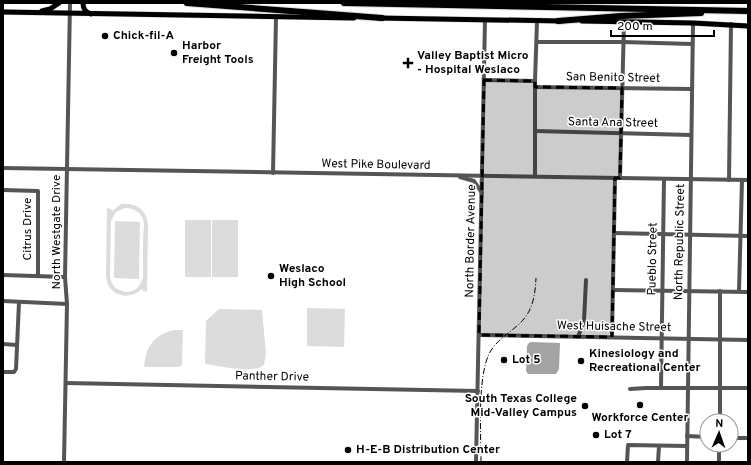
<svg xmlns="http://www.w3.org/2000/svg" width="751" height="465" font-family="Overpass,sans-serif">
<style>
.green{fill:#dcdcdc;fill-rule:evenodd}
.water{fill:#a3a3a3}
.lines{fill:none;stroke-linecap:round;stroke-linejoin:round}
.major-casing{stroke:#dbdbdb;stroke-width:6}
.highway-casing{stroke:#dbdbdb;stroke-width:8}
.minor{stroke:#555;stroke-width:4}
.major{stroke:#000;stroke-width:5}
.highway{stroke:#000;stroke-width:6}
.rail{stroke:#000;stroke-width:1;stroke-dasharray:6 2 1 2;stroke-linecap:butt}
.marked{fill:#000;fill-opacity:0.2;stroke:#000;stroke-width:3;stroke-dasharray:8 5;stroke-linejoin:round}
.poi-dot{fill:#000;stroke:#fff;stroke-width:1.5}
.labels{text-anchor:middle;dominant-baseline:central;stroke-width:3;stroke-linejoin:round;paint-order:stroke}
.poi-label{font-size:12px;font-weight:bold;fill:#000;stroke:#fff;text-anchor:start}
.street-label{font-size:12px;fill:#000;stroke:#fff}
</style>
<rect width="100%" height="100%" fill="#fff"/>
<g class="green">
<path d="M121,204C136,202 147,210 148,225L147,292L143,291L142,289C128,302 107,295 106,276L107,208L111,209L112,211ZM125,208C136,208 143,214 144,224C143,237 143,249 143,262C143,268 144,275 142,280C139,290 129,295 120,290C113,288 111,282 110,276L111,221L116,212Z"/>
<rect x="185" y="220" width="26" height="57"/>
<rect x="212" y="220" width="26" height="57"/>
<polygon points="115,221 140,222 139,279 114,278"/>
<polygon points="307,308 345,309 344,347 307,346"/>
<path d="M219,309L262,310L266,354L264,365C253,374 220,366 205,364L206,321Z"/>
<path d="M174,330H183L182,365L179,367H144C146,347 153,335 174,330Z"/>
</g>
<polygon class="water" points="531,342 560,343 559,369 556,374 528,374 526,371 527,346 529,343"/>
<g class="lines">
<g class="major-casing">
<g id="major">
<path d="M83,3C83,9 85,12 91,14"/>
<polyline points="42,11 50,9 59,3"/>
<polyline points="3,12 354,18"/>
<polyline points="378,18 562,21"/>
<polyline points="582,21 693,23 748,26"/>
</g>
</g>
<g class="highway-casing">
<g id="highway">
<polyline points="187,3 382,18"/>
<polyline points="344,3 748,11"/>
<polyline points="558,21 621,16 701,13"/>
</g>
</g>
<g class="minor">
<polyline points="537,42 623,42 692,44"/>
<polyline points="484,80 535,81"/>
<polyline points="535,87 691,89"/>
<polyline points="535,131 691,135"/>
<polyline points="3,168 748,180"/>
<polyline points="273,173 276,17"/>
<polyline points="535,176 535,81 537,21"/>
<polyline points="460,177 474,181 482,193"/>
<polyline points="620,178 624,23"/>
<polyline points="729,180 731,24"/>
<polyline points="3,190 38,191 38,276"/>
<polyline points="614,233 748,236"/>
<polyline points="3,275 65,277"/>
<polyline points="613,290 748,292"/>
<polyline points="739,291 742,180"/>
<polyline points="3,301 67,304"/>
<polyline points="479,335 748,340"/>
<polyline points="578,337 584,321 586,280"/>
<polyline points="612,337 615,178"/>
<polyline points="3,344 17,345"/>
<polyline points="3,372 14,372 16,369 19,302"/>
<polyline points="66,383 478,391"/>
<polyline points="661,387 664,179"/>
<polyline points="630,389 646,388 748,388"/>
<polyline points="720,421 720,291"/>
<polyline points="687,436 707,437"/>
<polyline points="731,438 748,438"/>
<polyline points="64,462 67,304 65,277 70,3"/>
<polyline points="476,462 485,20"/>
<polyline points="627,462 628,445 687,446"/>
<polyline points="658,462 659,446"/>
<polyline points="687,462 693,23"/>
<polyline points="719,462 719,445"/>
</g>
<use href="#major" class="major"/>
<use href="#highway" class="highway"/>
<path class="rail" d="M481,462C481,434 477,376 490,352C497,340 508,334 518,325C533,312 535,296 536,278"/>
</g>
<path class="marked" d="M484,80L535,81V87L622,88L620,178H615L612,337L479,335Z"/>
<g class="poi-dot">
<circle cx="105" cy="36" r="4"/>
<circle cx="174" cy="53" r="4"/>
<path d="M406 57h4v4h4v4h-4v4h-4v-4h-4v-4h4z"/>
<circle cx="271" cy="276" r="4"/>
<circle cx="504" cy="360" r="4"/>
<circle cx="581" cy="361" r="4"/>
<circle cx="640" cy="405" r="4"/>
<circle cx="585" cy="406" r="4"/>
<circle cx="596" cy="435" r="4"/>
<circle cx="348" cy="450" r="4"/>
</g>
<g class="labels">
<g class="poi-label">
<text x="113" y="36">Chick-fil-A</text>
<text x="182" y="46">Harbor<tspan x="182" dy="14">Freight Tools</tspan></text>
<text x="417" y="56">Valley Baptist Micro<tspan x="417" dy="14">- Hospital Weslaco</tspan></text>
<text x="279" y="269">Weslaco<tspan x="279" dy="14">High School</tspan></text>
<text x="589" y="354">Kinesiology and<tspan x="589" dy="14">Recreational Center</tspan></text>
<text x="512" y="360">Lot 5</text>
<text x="577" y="399" text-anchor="end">South Texas College<tspan x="577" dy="14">Mid-Valley Campus</tspan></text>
<text x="640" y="418" text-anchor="middle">Workforce Center</text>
<text x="604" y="435">Lot 7</text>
<text x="356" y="450">H-E-B Distribution Center</text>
</g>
<g class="street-label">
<text transform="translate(613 78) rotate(1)">San Benito Street</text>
<text transform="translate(613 123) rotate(1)">Santa Ana Street</text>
<text transform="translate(376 165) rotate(1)">West Pike Boulevard</text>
<text transform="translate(28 229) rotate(-90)">Citrus Drive</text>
<text transform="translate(57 232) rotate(-90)">North Westgate Drive</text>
<text transform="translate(471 241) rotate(-89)">North Border Avenue</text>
<text transform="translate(680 242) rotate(-89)">North Republic Street</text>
<text transform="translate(653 259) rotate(-89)">Pueblo Street</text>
<text transform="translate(614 327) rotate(1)">West Huisache Street</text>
<text transform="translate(272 377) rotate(1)">Panther Drive</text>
</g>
</g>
<rect width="751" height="465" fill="none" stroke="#000000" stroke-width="8"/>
<g transform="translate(719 433) rotate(2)"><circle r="19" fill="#ffffff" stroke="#999999"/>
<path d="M0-3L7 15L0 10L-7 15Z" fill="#000000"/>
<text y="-6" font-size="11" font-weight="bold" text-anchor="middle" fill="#000000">N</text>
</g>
<path d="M611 30v6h103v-6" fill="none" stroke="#000000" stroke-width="2"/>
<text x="617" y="30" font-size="12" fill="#000000" stroke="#ffffff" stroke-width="3" paint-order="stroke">200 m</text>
</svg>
